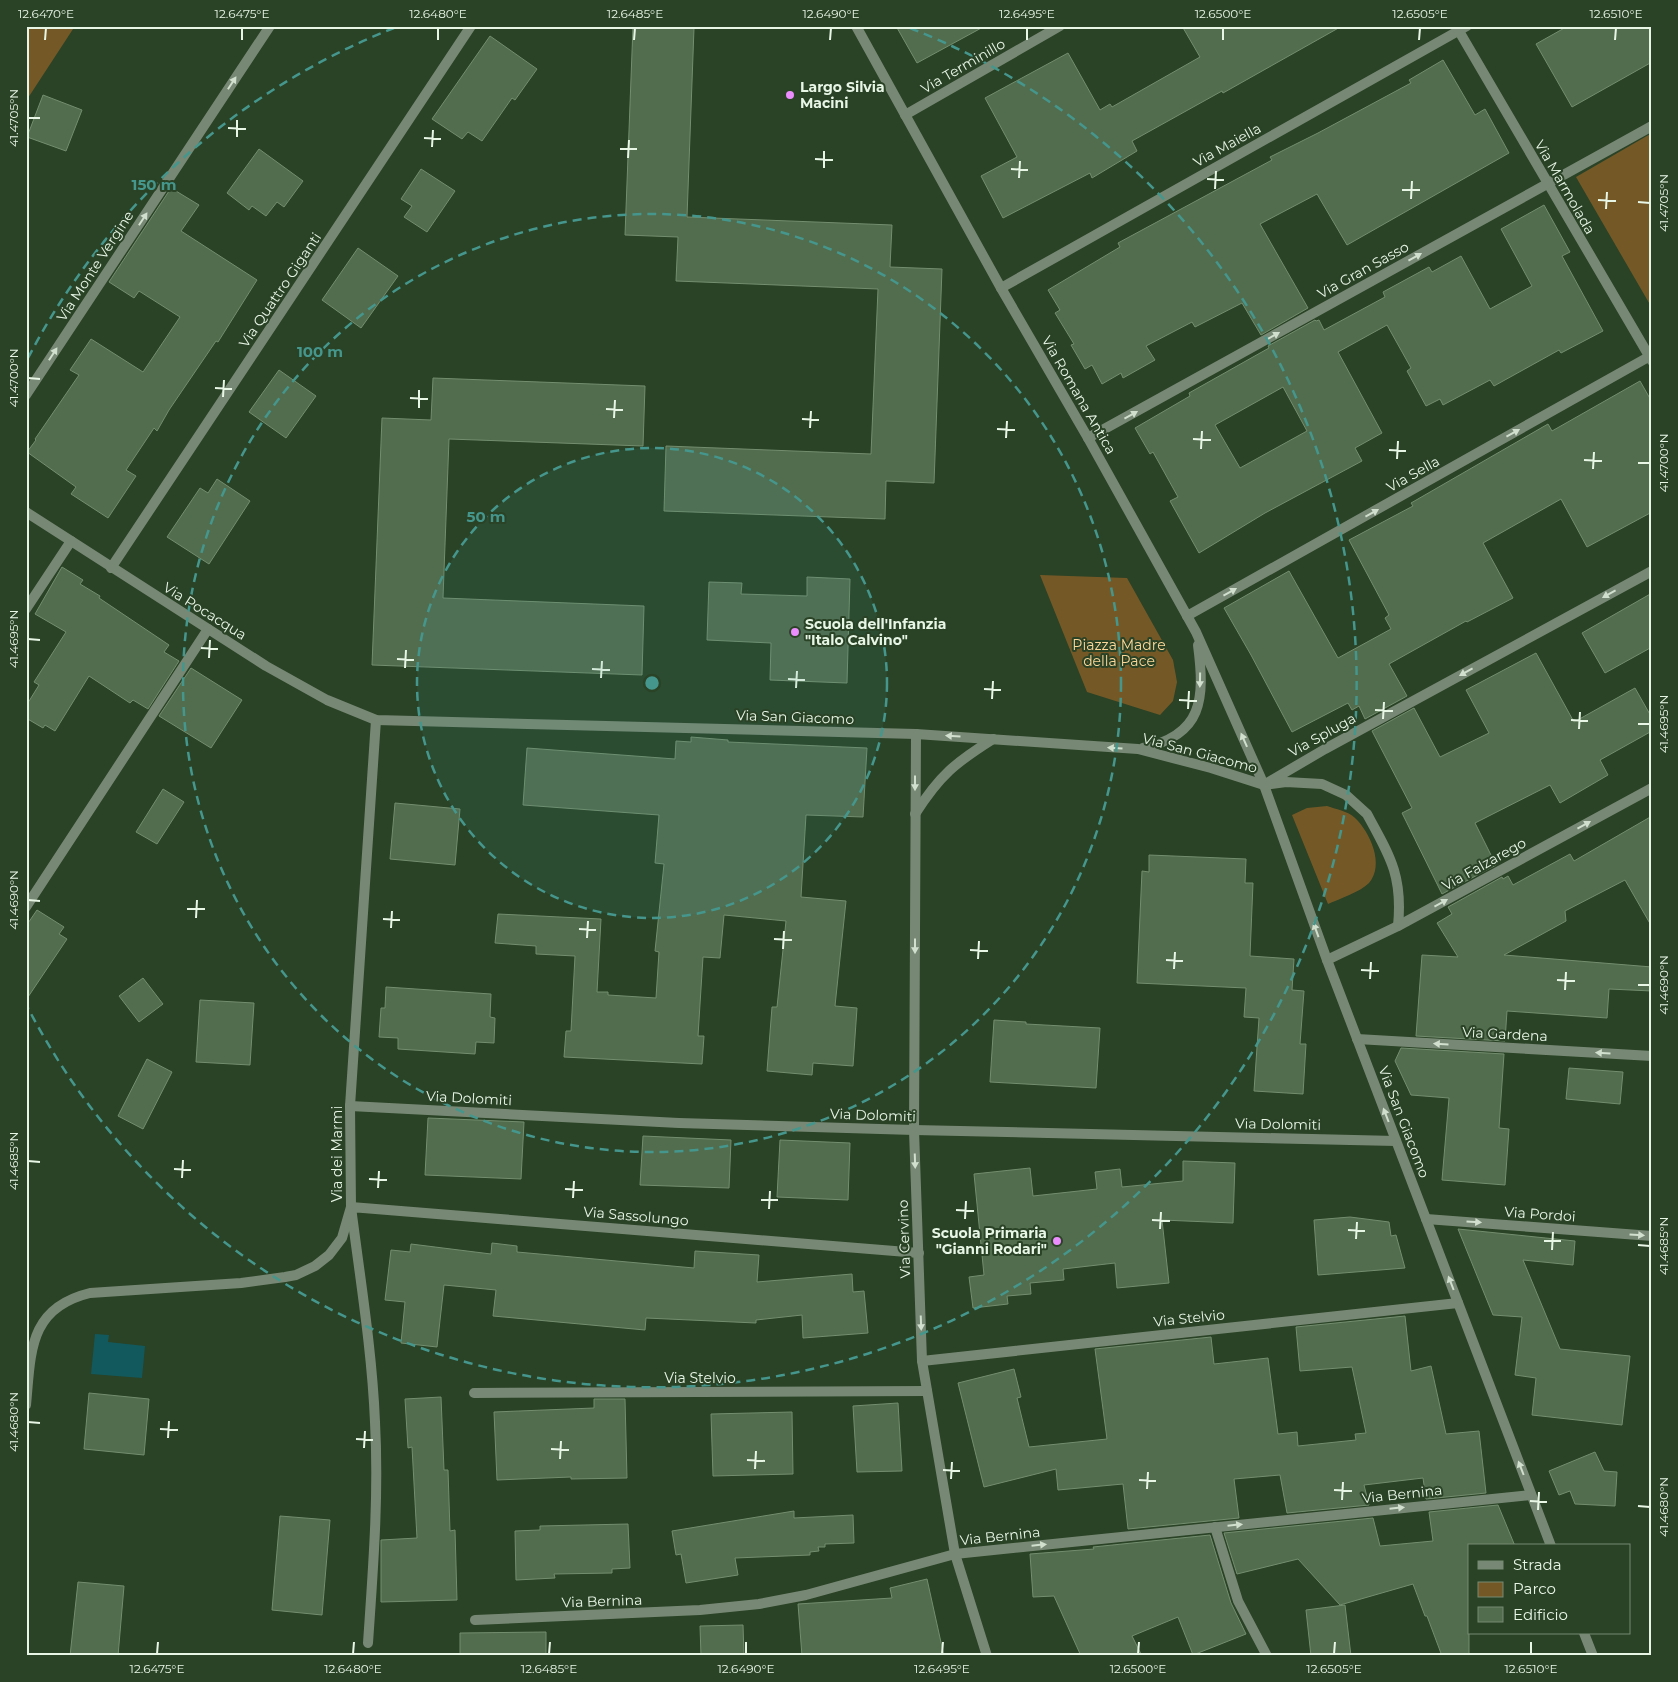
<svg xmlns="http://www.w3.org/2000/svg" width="1678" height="1682" font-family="Montserrat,sans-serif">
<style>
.green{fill:#745927}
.water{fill:#12595d}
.building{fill:#526c4e;stroke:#738e6e;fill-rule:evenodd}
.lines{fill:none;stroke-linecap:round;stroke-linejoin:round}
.minor{stroke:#778974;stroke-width:10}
.oneway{fill:#d1e0ce}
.ticks{fill:none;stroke:#e7f6e5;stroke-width:2}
.ring{fill:none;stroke:#45968c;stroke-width:2.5;stroke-dasharray:9 6}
.poi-dot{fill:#eb8dfc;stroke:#2a4226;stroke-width:2}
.labels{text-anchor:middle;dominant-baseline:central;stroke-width:4;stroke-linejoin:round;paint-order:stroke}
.street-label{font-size:14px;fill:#e7f6e5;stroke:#2a4226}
.poi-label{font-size:14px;font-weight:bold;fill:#e7f6e5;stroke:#2a4226;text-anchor:start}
.park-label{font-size:14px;fill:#fdd899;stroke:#2a4226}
.centre{fill:#45968c;stroke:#2a4226;stroke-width:2.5}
.ring-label{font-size:15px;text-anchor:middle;font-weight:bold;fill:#45968c;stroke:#2a4226;stroke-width:4;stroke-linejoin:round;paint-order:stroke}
.neatline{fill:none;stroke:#e7f6e5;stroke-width:2}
.ticks-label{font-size:12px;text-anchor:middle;fill:#e7f6e5}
</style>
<rect width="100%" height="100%" fill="#2a4226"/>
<g class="green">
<polygon points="26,26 75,26 26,101"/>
<polygon points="1652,133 1652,308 1576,177"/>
<polygon points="1040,575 1127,578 1173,660 1177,682 1173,701 1160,715 1087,692"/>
<path d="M1327,806C1335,809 1348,811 1355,818C1370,832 1385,865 1369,883C1360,892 1339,899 1328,904L1292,815L1307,808Z"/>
</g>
<polygon class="water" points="95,1334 109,1335 108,1342 145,1346 142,1378 91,1374"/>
<g class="building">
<polygon points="633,26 694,28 687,217 892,225 890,267 942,269 934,483 886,481 885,519 664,511 666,446 871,454 878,289 676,281 678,237 625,235"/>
<polygon points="896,26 985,26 917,63"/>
<polygon points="1182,26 1342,26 1223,93 1222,91 1132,141 1137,151 1092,178 1090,173 1003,218 981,176 1017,157 985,98 1068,53 1100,110 1110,104 1112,107 1200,57"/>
<polygon points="1568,26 1652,26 1652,62 1572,107 1536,44"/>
<polygon points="490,36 537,69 515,100 512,98 482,141 468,132 462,139 432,119"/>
<polygon points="1443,60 1475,115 1485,109 1509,153 1347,245 1317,194 1260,224 1308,308 1261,335 1242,303 1195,327 1192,322 1146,346 1155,360 1123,378 1121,373 1102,384 1092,365 1085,369 1071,345 1074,344 1055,313 1060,310 1048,290 1120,247 1118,243 1272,160 1270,157 1318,133 1411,83 1409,80"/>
<polygon points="43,95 82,110 66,151 27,137"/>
<polygon points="259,149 303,181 284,207 277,202 266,216 252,206 249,210 227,193"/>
<polygon points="421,169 455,191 427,232 404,217 412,206 401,199"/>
<polygon points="171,188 199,205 181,231 257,280 218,342 216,341 169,410 157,431 154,428 126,470 136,476 108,518 71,494 76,487 27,452 36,440 35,439 79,375 70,370 91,339 143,372 180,317 139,291 134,298 109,282"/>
<path d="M1544,205L1570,252L1562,256L1603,331L1561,353L1559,350L1494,386L1490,380L1443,405L1440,399L1426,406L1407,371L1411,368L1387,325L1338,352L1382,433L1355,448L1362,461L1265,513L1199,553L1170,501L1178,497L1153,452L1150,454L1135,428L1190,396L1189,393L1269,348L1268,346L1315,320L1316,321L1319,320L1324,330L1385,297L1383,292L1429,267L1432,272L1461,256L1490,309L1532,286L1501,229ZM1283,387L1307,431L1240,468L1215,425Z"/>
<polygon points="358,248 398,276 361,328 322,300"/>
<polygon points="279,370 316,396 286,438 249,412"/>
<polygon points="433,378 645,386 643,446 449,439 443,598 644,606 642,675 372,665 382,418 431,420"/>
<polygon points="1640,381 1652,402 1652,512 1587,547 1561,499 1483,543 1513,598 1467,622 1466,621 1389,664 1407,696 1365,719 1359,706 1352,710 1348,703 1292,732 1251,655 1224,608 1289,571 1338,658 1391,629 1385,618 1389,615 1349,540 1413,506 1411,503 1548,424 1552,431"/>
<polygon points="217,479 250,501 209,564 167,537 200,488 208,493"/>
<polygon points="62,567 83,580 80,584 100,596 99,598 169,645 164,652 179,661 148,709 133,700 130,703 89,676 55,731 45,725 43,728 26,718 26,706 39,685 34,682 66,632 35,614"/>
<polygon points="807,577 850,579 847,683 770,680 771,643 707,640 709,582 742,583 741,594 807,596"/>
<polygon points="1652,593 1652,647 1605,673 1582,633"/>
<polygon points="1536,653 1574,722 1635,688 1652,718 1652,731 1600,760 1608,775 1560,803 1550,785 1475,823 1496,865 1442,894 1402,813 1412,808 1372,731 1414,708 1440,757 1489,733 1466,690"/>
<polygon points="191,668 242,700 211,748 159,716"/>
<polygon points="691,737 728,740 728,742 867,748 863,817 806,815 801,897 846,901 835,1006 857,1008 853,1066 813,1063 812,1075 767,1071 772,1007 777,1007 786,921 724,915 720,958 703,957 698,1036 704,1036 702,1064 564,1057 566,1031 571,1031 575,956 536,954 536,946 495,943 498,914 601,919 597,992 608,992 608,995 656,998 659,952 655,951 664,864 655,863 659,815 523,805 527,748 675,759 676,741 691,742"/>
<polygon points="163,789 184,802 157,844 136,832"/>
<polygon points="395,803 460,809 455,865 390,859"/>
<polygon points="1652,816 1652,927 1625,880 1565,911 1566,921 1504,955 1652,967 1652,991 1609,989 1607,1018 1507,1011 1505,1041 1416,1036 1422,955 1458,957 1437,923 1452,914 1448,907 1502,877 1503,879 1508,876 1513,885 1570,854 1574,861"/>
<polygon points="1149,855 1246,859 1245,883 1253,883 1250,956 1294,959 1292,990 1304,991 1300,1044 1306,1044 1303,1094 1254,1091 1259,1018 1244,1017 1246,988 1137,983 1142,871 1149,872"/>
<polygon points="37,910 64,927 59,934 67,939 26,1000 26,926"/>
<polygon points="143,978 163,1004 139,1022 119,996"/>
<polygon points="386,987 491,994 490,1017 495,1018 494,1043 476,1042 475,1054 398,1049 398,1038 379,1037 381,1008 385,1008"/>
<polygon points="200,1000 254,1003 250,1065 196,1062"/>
<polygon points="994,1020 1026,1022 1026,1024 1100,1028 1096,1088 990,1082"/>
<polygon points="1401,1048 1504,1054 1499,1128 1509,1129 1505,1185 1442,1180 1449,1098 1411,1095 1395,1061"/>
<polygon points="147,1059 172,1072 143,1129 118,1116"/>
<polygon points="1569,1068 1623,1072 1620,1104 1566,1099"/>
<polygon points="428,1118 524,1122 521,1179 425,1175"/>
<polygon points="643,1136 731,1140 729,1188 640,1185"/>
<polygon points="780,1140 850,1143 848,1200 777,1197"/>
<polygon points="1183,1161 1235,1163 1233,1223 1162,1220 1169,1283 1117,1288 1115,1263 1063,1269 1064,1280 1030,1283 1031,1294 1007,1296 1008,1304 973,1308 969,1277 984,1275 974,1174 1030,1168 1033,1196 1097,1189 1095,1172 1120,1169 1122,1187 1183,1181"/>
<polygon points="1350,1217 1389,1222 1391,1236 1396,1235 1405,1268 1318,1275 1314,1220"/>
<polygon points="1458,1229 1575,1241 1573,1265 1523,1260 1560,1349 1630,1356 1622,1425 1532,1415 1536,1378 1515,1375 1522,1317 1493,1315"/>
<polygon points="492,1243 517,1246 517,1252 694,1268 695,1251 759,1255 757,1282 852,1274 853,1292 864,1291 868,1333 803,1338 802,1315 756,1320 756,1323 646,1318 645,1330 493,1316 496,1290 444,1285 437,1347 401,1343 405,1302 385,1300 391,1250 410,1252 411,1244 491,1254"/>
<polygon points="1405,1316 1411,1371 1431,1366 1446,1434 1479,1431 1486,1493 1426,1499 1423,1478 1364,1485 1369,1505 1287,1513 1280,1475 1234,1479 1239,1518 1128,1529 1123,1484 1058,1490 1056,1469 984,1487 958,1383 1014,1369 1021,1397 1017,1398 1029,1447 1107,1439 1095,1349 1211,1337 1214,1364 1268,1358 1278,1434 1297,1432 1298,1446 1356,1440 1355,1434 1366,1433 1352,1367 1300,1371 1296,1327"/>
<polygon points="89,1393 149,1399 144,1455 84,1449"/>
<polygon points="441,1397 444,1470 448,1470 450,1531 455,1530 457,1600 381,1602 381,1540 417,1538 412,1447 408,1448 405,1399"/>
<polygon points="594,1399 625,1399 627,1478 571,1479 571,1477 497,1480 494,1412 594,1408"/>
<polygon points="898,1403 902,1471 857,1472 853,1406"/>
<polygon points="792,1412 793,1474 713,1476 711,1414"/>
<polygon points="1595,1452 1604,1471 1617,1472 1615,1506 1575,1504 1570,1491 1559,1495 1549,1471"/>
<polygon points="1498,1505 1515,1546 1469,1546 1469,1656 1442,1656 1427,1616 1425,1616 1413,1584 1340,1605 1298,1559 1237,1574 1224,1533 1373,1518 1380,1546 1433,1541 1429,1512"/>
<polygon points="794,1511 794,1518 853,1515 854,1543 825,1544 825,1547 818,1547 819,1551 810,1552 810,1555 735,1558 738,1575 686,1583 681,1554 676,1555 672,1531"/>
<polygon points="280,1516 330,1520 322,1615 272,1610"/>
<polygon points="628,1524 630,1568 612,1569 612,1573 554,1574 555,1578 516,1580 515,1531 540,1530 540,1526"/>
<polygon points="1210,1535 1231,1603 1246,1634 1193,1655 1178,1617 1132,1636 1142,1656 1081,1656 1054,1596 1033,1597 1030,1554 1094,1549 1093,1547"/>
<polygon points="927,1579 944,1656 802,1656 798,1604 892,1598 890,1588"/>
<polygon points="78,1582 124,1586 118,1656 70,1656"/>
<polygon points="1345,1605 1351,1656 1311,1656 1306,1610"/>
<polygon points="743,1625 744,1656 701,1656 700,1626"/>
<polygon points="546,1632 546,1656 460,1656 460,1633"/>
</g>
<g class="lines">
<g class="minor">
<polyline points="856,26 1001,288 1088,438 1196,632 1264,785 1327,960 1551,1546"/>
<polyline points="1456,26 1652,361"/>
<polyline points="905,115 1060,26"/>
<polyline points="1001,288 1467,26"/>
<polyline points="26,395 270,26"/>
<polyline points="1088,438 1652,126"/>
<path d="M26,512L266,666L327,700L376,720L916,734L1138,749L1211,768L1264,785L1286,782L1322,784L1346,795L1367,814C1390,856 1403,876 1398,926"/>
<polyline points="111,568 471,26"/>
<polyline points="26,609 71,541"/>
<polyline points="1187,616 1652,355"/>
<polyline points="916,734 914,1130 922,1361 955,1554 987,1656"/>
<path d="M1143,748C1203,735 1205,699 1198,645"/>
<polyline points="1267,783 1325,749 1652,571"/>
<path d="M915,814C940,775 955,763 993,739"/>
<polyline points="26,907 208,629"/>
<polyline points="1327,960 1398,926 1652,788"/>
<polyline points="1357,1039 1652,1056"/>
<polyline points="350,1106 679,1123 914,1130 1396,1141"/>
<polyline points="1426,1219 1652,1236"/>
<polyline points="922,1361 1458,1303"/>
<polyline points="474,1393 927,1391"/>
<path d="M26,1405C31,1353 28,1308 90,1293L241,1283L285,1277L296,1275L315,1266L329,1255L342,1238L351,1207L350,1106L376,720"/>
<polyline points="1215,1527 1238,1601 1267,1656"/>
<polyline points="475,1620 700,1610 759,1604 806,1595 955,1554 1531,1495"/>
<polyline points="1584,1633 1593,1656"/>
<path d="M368,1643C373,1569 379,1496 375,1422C372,1350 360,1278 351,1207L919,1253"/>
</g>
</g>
<defs><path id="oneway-solid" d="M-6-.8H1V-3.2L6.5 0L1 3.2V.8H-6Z" transform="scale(1.25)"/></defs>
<g class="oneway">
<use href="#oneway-solid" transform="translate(232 83) rotate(-57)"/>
<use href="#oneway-solid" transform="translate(143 219) rotate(-57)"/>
<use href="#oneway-solid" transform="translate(1415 257) rotate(-29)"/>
<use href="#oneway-solid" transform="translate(1273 336) rotate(-29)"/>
<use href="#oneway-solid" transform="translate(53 354) rotate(-57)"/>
<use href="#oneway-solid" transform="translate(1131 415) rotate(-29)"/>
<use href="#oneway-solid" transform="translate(1513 433) rotate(-29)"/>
<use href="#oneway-solid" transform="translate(1372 513) rotate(-29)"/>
<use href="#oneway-solid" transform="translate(1230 592) rotate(-29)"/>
<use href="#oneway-solid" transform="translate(1609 594) rotate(151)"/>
<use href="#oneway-solid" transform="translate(1466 672) rotate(151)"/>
<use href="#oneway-solid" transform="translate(1200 680) rotate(91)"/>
<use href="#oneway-solid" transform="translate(953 736) rotate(-176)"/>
<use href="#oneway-solid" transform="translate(1244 740) rotate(-114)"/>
<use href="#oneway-solid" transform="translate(1115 748) rotate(-176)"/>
<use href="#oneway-solid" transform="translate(915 783) rotate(90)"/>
<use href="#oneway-solid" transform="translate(1584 825) rotate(-29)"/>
<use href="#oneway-solid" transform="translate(1441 903) rotate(-29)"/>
<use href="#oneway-solid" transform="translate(1316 930) rotate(-110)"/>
<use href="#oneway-solid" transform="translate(915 946) rotate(90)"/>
<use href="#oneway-solid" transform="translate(1441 1044) rotate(-177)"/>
<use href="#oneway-solid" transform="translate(1603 1053) rotate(-177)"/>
<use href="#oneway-solid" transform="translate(1386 1115) rotate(-111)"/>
<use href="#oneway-solid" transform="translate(915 1161) rotate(88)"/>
<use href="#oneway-solid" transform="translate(1474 1222) rotate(4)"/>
<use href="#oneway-solid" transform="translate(1637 1235) rotate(4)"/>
<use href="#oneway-solid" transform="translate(1451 1283) rotate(-111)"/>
<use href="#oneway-solid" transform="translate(921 1323) rotate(88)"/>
<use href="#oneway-solid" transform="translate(1521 1468) rotate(-111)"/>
<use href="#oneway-solid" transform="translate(1397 1508) rotate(-6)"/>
<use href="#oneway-solid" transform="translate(1235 1525) rotate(-6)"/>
<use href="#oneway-solid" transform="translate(1039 1545) rotate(-6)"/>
</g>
<path class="ticks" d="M45,40L46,28M242,40V28M438,40V28M634,40L635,28M830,40L831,28M1027,40V28M1223,40V28M1419,40L1420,28M1615,40L1616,28M28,118H40M228,128L246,129M237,137V120M424,138L441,139M432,147L433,130M620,149H637M628,158L629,140M815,159L833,160M824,168V151M1011,169L1028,170M1019,178L1020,161M1207,179L1224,180M1215,189L1216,171M1402,190H1420M1411,199L1412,181M1598,200L1616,201M1638,202L1650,203M1606,209L1607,192M28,378L40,379M215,388L232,389M223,397L224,380M410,398L428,399M419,408V390M606,409L623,410M614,418L615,400M802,419L819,420M810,428L811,411M997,429L1015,430M1006,438L1007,421M1193,439L1211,440M1201,449L1202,431M1389,450L1406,451M1397,459L1398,441M1584,460L1602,461M1638,463H1650M1593,469L1594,452M28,639L40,640M201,648L218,649M209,658L210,640M397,659L414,660M405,668L406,650M592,669L610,670M601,678L602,661M788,679L805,680M796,688L797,671M984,689L1001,690M992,699L993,681M1179,700L1197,701M1188,709L1189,691M1375,710L1393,711M1383,719L1384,702M1571,720L1588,721M1638,724H1650M1579,729L1580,712M28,900L40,901M187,909H205M196,918L197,900M383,919L400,920M391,928L392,911M579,929L596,930M587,938L588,921M774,939L792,940M783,949L784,931M970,950L988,951M978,959L979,941M1166,960L1183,961M1174,969L1175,952M1361,970L1379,971M1370,979L1371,962M1557,980L1575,981M1638,985H1650M1565,990L1566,972M28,1161L40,1162M174,1169L191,1170M182,1178L183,1160M369,1179L387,1180M378,1188L379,1171M565,1189L583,1190M573,1198L574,1181M761,1200H778M769,1209L770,1191M956,1210L974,1211M965,1219L966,1201M1152,1220L1170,1221M1160,1229L1161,1212M1348,1230L1365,1231M1356,1239L1357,1222M1544,1241H1561M1638,1245L1650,1246M1552,1250L1553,1232M28,1422L40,1423M160,1429L178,1430M168,1438L169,1421M356,1439L373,1440M364,1448L365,1431M551,1449L569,1450M560,1459L561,1441M747,1460L765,1461M755,1469L756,1451M943,1470L960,1471M951,1479L952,1462M1139,1480L1156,1481M1147,1489L1148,1472M1334,1490L1352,1491M1342,1500L1343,1482M1530,1501L1547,1502M1638,1506L1650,1507M1538,1510L1539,1492M157,1654L158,1642M353,1654L354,1642M549,1654L550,1642M746,1654V1642M942,1654L943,1642M1138,1654L1139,1642M1334,1654L1335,1642M1531,1654V1642"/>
<circle cx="652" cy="683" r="235" fill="#45968c" fill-opacity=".12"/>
<g class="ring">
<circle cx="652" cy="683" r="235"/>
<circle cx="652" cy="683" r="469"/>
<path d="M28 358A704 704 0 0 1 394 28M910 28A704 704 0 1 1 28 1008"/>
</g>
<g class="poi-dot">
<circle cx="790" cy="95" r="5"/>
<circle cx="795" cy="632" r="5"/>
<circle cx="1057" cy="1241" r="5"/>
</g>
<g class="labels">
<g class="street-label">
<text transform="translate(963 66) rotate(-30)">Via Terminillo</text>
<text transform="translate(1227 145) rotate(-29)">Via Maiella</text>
<text transform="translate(1565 187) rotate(60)">Via Marmolada</text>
<text transform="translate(95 266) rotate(-57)">Via Monte Vergine</text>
<text transform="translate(1363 270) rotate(-29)">Via Gran Sasso</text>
<text transform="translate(280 290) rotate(-56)">Via Quattro Giganti</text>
<text transform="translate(1079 395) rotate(60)">Via Romana Antica</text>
<text transform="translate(1413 474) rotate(-29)">Via Sella</text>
<text transform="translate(205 611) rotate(32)">Via Pocacqua</text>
<text transform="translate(795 717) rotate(2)">Via San Giacomo</text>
<text transform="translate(1322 735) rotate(-29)">Via Spluga</text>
<text transform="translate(1200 753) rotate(15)">Via San Giacomo</text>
<text transform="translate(1484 864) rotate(-29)">Via Falzarego</text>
<text transform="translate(1505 1034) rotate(3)">Via Gardena</text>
<text transform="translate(469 1098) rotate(3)">Via Dolomiti</text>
<text transform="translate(873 1115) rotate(2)">Via Dolomiti</text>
<text transform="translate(1404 1122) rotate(69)">Via San Giacomo</text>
<text transform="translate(1278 1124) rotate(1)">Via Dolomiti</text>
<text transform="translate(337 1154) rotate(-90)">Via dei Marmi</text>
<text transform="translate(1540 1214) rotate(4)">Via Pordoi</text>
<text transform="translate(636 1216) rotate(5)">Via Sassolungo</text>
<text transform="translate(904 1239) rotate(-92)">Via Cervino</text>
<text transform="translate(1189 1318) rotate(-6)">Via Stelvio</text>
<text x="700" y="1378">Via Stelvio</text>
<text transform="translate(1402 1494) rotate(-6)">Via Bernina</text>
<text transform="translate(1000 1536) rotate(-6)">Via Bernina</text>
<text transform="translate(602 1601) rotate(-2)">Via Bernina</text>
</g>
<g class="poi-label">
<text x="800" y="87">Largo Silvia<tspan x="800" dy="16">Macini</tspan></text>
<text x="805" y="624">Scuola dell'Infanzia<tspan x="805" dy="16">"Italo Calvino"</tspan></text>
<text x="1047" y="1233" text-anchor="end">Scuola Primaria<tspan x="1047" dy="16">"Gianni Rodari"</tspan></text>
</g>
<g class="park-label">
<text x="1119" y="645">Piazza Madre<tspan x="1119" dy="16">della Pace</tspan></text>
</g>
</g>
<circle cx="652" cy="683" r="8" class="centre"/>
<g class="ring-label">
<text x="154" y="190">150 m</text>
<text x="320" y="357">100 m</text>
<text x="486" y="522">50 m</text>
</g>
<rect width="1678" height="1682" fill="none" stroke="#2a4226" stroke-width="55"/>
<rect x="1468" y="1544" width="162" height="90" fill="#2a4226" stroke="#768a72"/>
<rect x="1478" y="1561" width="25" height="8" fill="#778974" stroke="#768a72"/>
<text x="1513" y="1570" font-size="15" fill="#e7f6e5">Strada</text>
<rect x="1478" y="1582" width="25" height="15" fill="#745927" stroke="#768a72"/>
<text x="1513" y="1594" font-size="15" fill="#e7f6e5">Parco</text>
<rect x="1478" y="1607" width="25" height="15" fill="#526c4e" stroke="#768a72"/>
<text x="1513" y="1620" font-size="15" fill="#e7f6e5">Edificio</text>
<rect x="28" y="28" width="1622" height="1626" class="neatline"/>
<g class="ticks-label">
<text x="46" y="18">12.6470°E</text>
<text x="242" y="18">12.6475°E</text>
<text x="438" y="18">12.6480°E</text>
<text x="635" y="18">12.6485°E</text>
<text x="831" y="18">12.6490°E</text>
<text x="1027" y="18">12.6495°E</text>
<text x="1223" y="18">12.6500°E</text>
<text x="1420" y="18">12.6505°E</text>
<text x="1616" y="18">12.6510°E</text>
<text transform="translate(14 118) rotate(-90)" y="4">41.4705°N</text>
<text transform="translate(1664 203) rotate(-90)" y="4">41.4705°N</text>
<text transform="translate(14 378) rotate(-90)" y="4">41.4700°N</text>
<text transform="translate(1664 463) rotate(-90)" y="4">41.4700°N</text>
<text transform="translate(14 639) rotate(-90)" y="4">41.4695°N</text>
<text transform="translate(1664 724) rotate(-90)" y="4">41.4695°N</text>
<text transform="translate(14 900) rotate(-90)" y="4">41.4690°N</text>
<text transform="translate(1664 985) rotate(-90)" y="4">41.4690°N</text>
<text transform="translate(14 1161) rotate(-90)" y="4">41.4685°N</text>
<text transform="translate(1664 1246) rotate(-90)" y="4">41.4685°N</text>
<text transform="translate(14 1422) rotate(-90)" y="4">41.4680°N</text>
<text transform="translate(1664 1507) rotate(-90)" y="4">41.4680°N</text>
<text x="157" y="1673">12.6475°E</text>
<text x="353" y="1673">12.6480°E</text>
<text x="549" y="1673">12.6485°E</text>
<text x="746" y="1673">12.6490°E</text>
<text x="942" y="1673">12.6495°E</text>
<text x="1138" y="1673">12.6500°E</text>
<text x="1334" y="1673">12.6505°E</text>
<text x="1531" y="1673">12.6510°E</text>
</g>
</svg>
